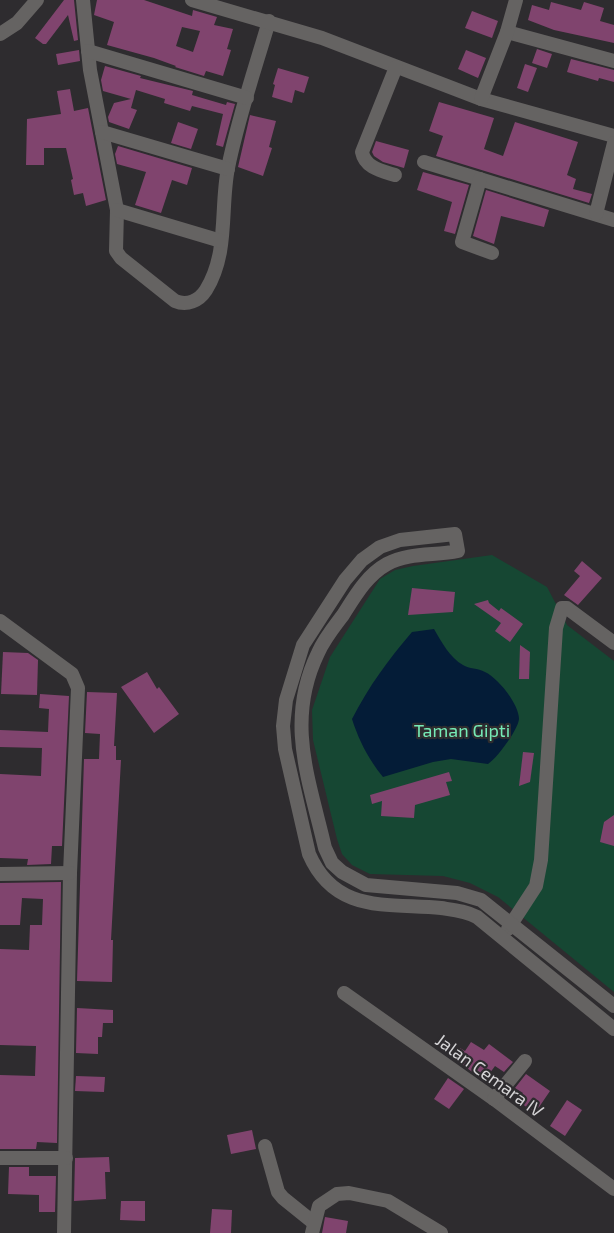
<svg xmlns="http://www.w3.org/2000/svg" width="614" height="1233" font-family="'Exo 2',sans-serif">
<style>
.green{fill:#164733}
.water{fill:#041c37}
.building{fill:#80446e;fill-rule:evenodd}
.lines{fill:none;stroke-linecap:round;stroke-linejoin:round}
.minor{stroke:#656362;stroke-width:14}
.labels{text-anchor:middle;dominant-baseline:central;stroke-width:4.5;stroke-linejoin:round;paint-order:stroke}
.park-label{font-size:18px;fill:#76ebb7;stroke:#2e2c2f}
.street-label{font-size:18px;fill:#d4d3d5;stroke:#2e2c2f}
</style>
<rect width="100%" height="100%" fill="#2e2c2f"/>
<polygon class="green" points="492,555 547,587 567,625 614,661 614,992 498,897 470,883 443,876 370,874 352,865 342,854 337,839 313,740 312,710 330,657 380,579 395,570 413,566"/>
<path class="water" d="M434,629C441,641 450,658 463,665C469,669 478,668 485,672C498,678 519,704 519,719C518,730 497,758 488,764L451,759L433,762L383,777C369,760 359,741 352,719C369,686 388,660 412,632Z"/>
<g class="building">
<polygon points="64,0 74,0 78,40 74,41 68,15 46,44 43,44 35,38"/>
<path d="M97,0H144L192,16L193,10L217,17L214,25L233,29L227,49L231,50L223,76L206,71L204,76L175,67L176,66L154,58L107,45L114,22L94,15ZM182,27L200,31L193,52L176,46Z"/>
<polygon points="551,2 581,10 584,2 604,8 600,21 614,25 614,43 554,30 528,20 532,5 549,10"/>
<polygon points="472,11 498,21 492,38 465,28"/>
<polygon points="537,49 552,54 547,68 532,63"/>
<polygon points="79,50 80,61 58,65 56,54"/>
<polygon points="466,50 486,58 478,78 458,69"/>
<polygon points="571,59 614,70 614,82 599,78 598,81 567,72"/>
<polygon points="525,64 537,68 528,92 517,88"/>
<polygon points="105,66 141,76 140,78 193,91 192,95 226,105 227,102 235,104 223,147 216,145 223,114 192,106 190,111 164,103 165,99 136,90 131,108 137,110 129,129 109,122 108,117 114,103 131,99 103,91 101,80"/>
<polygon points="278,68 309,77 304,93 295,90 292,103 272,97 275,85 273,84"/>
<polygon points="70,89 74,111 88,108 106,200 86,206 83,193 74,195 71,180 73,179 66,148 44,148 44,165 26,165 27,119 61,114 57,91"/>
<polygon points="439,102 494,118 484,149 503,156 515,122 578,142 567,175 576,179 573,189 592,194 589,203 436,156 443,136 429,131"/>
<polygon points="250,115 276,121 269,147 272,148 263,176 238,167"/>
<polygon points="178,122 198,129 191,149 171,143"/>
<polygon points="376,141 409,150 404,168 383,162 374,156 372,152"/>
<polygon points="118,146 192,168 187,185 172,180 161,213 135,205 146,172 117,164 115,154"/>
<polygon points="423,172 469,185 455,234 444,231 452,202 417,190"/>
<polygon points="486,190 549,210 544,227 501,216 494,244 473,236"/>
<polygon points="582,561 602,578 578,605 564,595 580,576 574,571"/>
<polygon points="412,588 455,592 453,612 408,615"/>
<polygon points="488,600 489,603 499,611 501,608 523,624 510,642 495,631 501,623 474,604"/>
<polygon points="520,645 530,652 529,679 519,679"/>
<polygon points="3,652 28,653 38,660 37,695 1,694"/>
<polygon points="147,672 157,689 159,687 179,714 154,733 121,687"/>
<polygon points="87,692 117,693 114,746 116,746 116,760 121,760 111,940 113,940 112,982 77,981 84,759 99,759 100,734 85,733"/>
<polygon points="40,694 69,696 62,846 52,846 51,864 27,865 28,859 0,858 0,774 41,776 42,748 0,747 0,730 48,732 49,709 39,708"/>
<polygon points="523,752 534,753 530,782 519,786"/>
<polygon points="449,772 452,781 446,782 450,795 415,805 414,818 381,816 382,801 372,804 370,795"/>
<polygon points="614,815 614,846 600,842 604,822"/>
<polygon points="61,882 57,1143 37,1142 36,1149 0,1149 0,1075 35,1076 36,1046 0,1045 0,949 29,950 30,925 42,925 43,899 22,898 20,925 0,925 0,883"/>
<polygon points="77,1008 113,1010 113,1023 103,1023 102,1037 98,1037 98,1054 76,1053"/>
<polygon points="471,1042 484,1050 489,1044 513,1062 504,1072 495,1066 484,1081 454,1058 460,1048 465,1051"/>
<polygon points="526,1074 550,1091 535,1113 518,1101 523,1093 515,1088"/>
<polygon points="76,1076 105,1077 104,1092 75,1091"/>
<polygon points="448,1078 464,1089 449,1109 434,1099"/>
<polygon points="567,1100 582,1110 565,1136 550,1126"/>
<polygon points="252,1130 256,1149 231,1154 227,1135"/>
<polygon points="109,1157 110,1172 105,1172 106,1199 74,1201 75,1158"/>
<polygon points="9,1167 29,1167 29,1176 56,1176 55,1212 39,1212 39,1195 8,1194"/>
<polygon points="121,1201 145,1201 145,1221 120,1220"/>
<polygon points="212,1209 232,1210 231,1233 210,1233"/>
<polygon points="325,1217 348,1221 346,1233 322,1233"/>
</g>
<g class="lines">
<g class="minor">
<path d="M83,0L90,70L117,210L116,251L121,258L175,301C187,306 199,301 206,290C229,253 220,208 228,168C238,118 255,69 269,21"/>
<polyline points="192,0 322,38 481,99 614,136"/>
<polyline points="507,32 614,61"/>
<polyline points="0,34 17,23 37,0"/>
<polyline points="88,51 247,98"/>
<polyline points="481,99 507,32 516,0"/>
<polyline points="102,132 228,169"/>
<polyline points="424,162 614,220"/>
<path d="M395,175C382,171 365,168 362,152L396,67"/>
<polyline points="480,179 462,242 492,253"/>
<polyline points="117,210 221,241"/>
<polyline points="596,214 614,143"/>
<polyline points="0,621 72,674 78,688 70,873 64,1233"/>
<polyline points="0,874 70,873"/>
<polyline points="508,929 536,886 541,860 556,628 562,608 567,608 614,643"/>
<polyline points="344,993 494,1099 614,1189"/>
<path d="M614,1006L481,900L457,893L366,885L342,872L332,863L325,848C309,779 285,721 318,653C324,639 334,627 343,615C355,596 367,575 387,564C409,552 435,556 458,551L455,534L400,540L380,547L362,560L345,580L303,645L286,700L283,726L285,749L309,854C335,914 387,903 441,908C454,910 466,911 477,917L614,1029"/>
<polyline points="494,1099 525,1061"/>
<polyline points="265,1146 278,1192 283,1198 314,1223"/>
<polyline points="0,1158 66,1158"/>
<polyline points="312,1233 319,1206 337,1194 349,1193 388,1201 441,1233"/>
</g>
</g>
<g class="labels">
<g class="park-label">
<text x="462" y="730">Taman Gipti</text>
</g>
<g class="street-label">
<text transform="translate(490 1075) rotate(36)">Jalan Cemara IV</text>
</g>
</g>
</svg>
